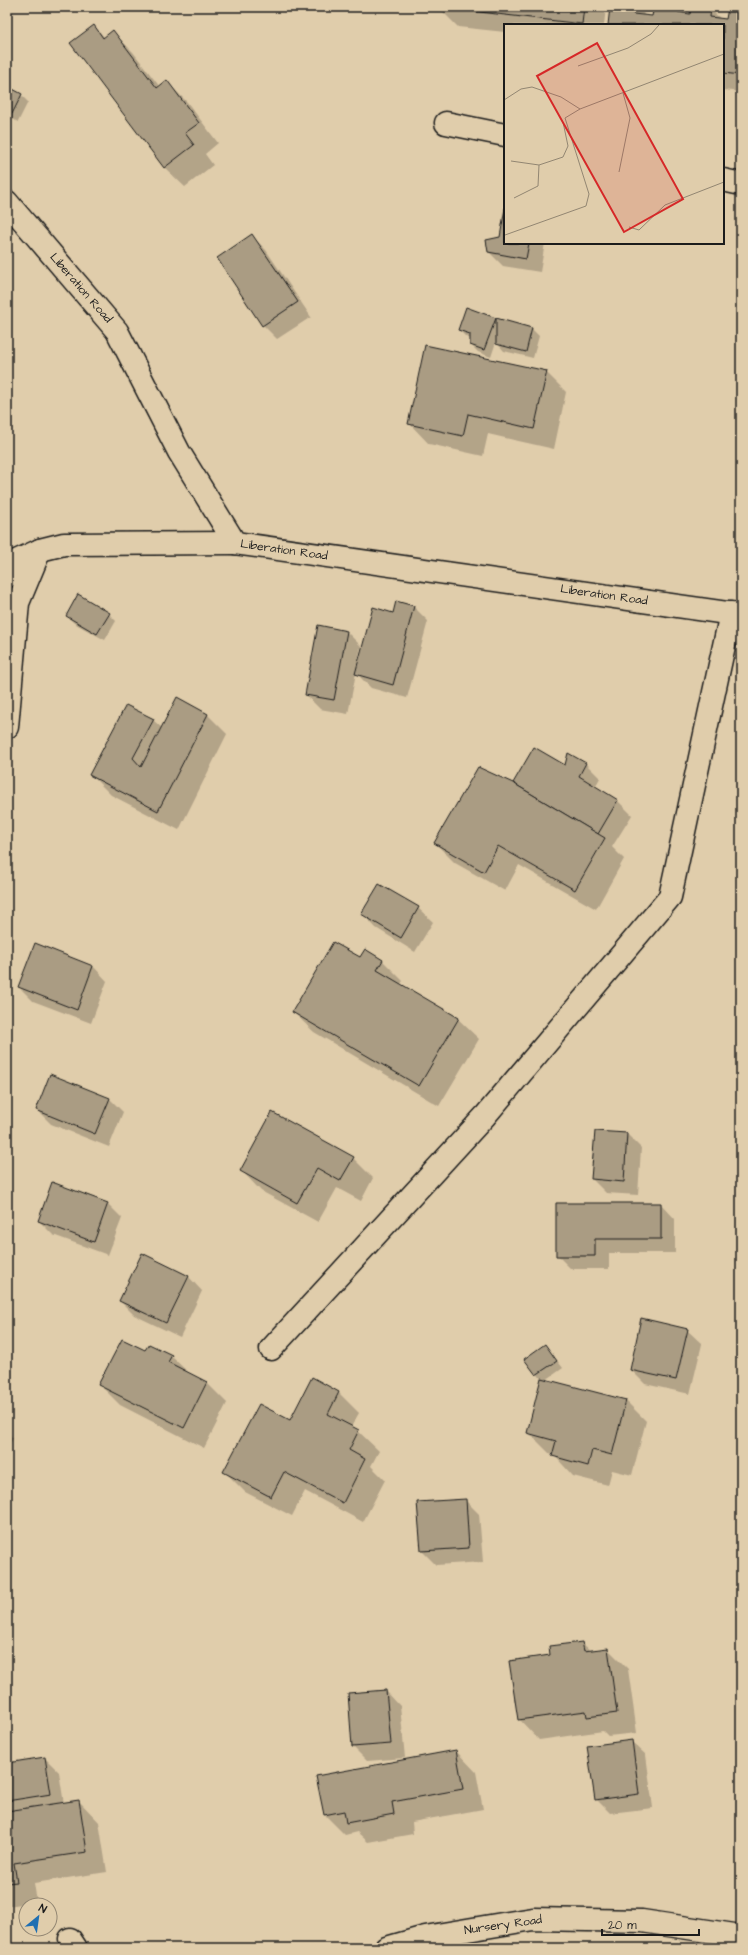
<svg xmlns="http://www.w3.org/2000/svg" width="748" height="1955" font-family="'Architects Daughter',sans-serif">
<style>
.shadow{fill:#0003}
.building{fill:#aa9c83;stroke:#1c1c1c}
.lines{fill:none;stroke-linecap:round;stroke-linejoin:round}
.street-casing{stroke:#1c1c1c;stroke-width:25}
.street{stroke:#e0cdab;stroke-width:22}
.labels{text-anchor:middle;dominant-baseline:central;stroke-width:3;stroke-linejoin:round;paint-order:stroke}
.street-label{font-size:12px;fill:#1c1c1c;stroke:#e0cdab}
.inset-road{fill:none;stroke:#928672;stroke-width:1}
.view{fill:#d62828;fill-opacity:0.15;stroke:#d62828;stroke-width:2}
.inset-edge{fill:none;stroke:#1c1c1c;stroke-width:2}
</style>
<rect width="100%" height="100%" fill="#e0cdab"/>
<filter id="ink" filterUnits="userSpaceOnUse"><feTurbulence type="fractalNoise" baseFrequency=".025" numOctaves="2"/><feDisplacementMap in="SourceGraphic" scale="8" xChannelSelector="R" yChannelSelector="G"/><feConvolveMatrix kernelMatrix="1 2 1 2 8 2 1 2 1" color-interpolation-filters="sRGB"/></filter>
<g filter="url(#ink)">
<g class="shadow">
<polygon points="438,7 606,7 604,25 505,25 505,32 458,27"/>
<polygon points="611,7 637,7 646,16 653,17 655,7 680,7 688,14 691,15 692,7 698,7 710,9 722,20 727,20 741,11 741,92 723,90 723,25 609,25"/>
<polygon points="94,26 105,38 113,32 133,52 160,87 167,82 187,102 218,143 205,154 213,165 185,187 164,167"/>
<polygon points="7,87 21,95 28,102 18,122 7,116"/>
<polygon points="505,214 505,243 545,243 540,272 503,266 489,252 501,238"/>
<polygon points="252,236 266,250 311,317 277,339 263,325"/>
<polygon points="495,319 532,329 539,336 533,358 504,351 496,342 491,357 478,352 471,345 471,339 466,337 459,330"/>
<polygon points="546,372 566,392 554,449 488,434 483,456 429,444 409,423"/>
<polygon points="741,444 741,457 739,455"/>
<polygon points="7,486 12,492 7,524"/>
<polygon points="397,602 414,607 428,621 407,698 371,688 356,673 348,714 320,709 306,695 347,632 361,646 357,665 359,666 394,615"/>
<polygon points="109,614 116,621 105,640 74,623 67,616"/>
<polygon points="207,714 227,734 179,830 111,795 91,775 153,720 162,728"/>
<polygon points="569,754 586,764 600,778 595,787 618,801 632,815 612,847 624,859 596,909 519,865 505,891 455,863 435,843 513,784 566,767"/>
<polygon points="380,885 418,908 433,922 415,952 376,928 362,913"/>
<polygon points="365,950 383,961 403,981 400,985 458,1019 479,1039 439,1106 314,1032 293,1012 361,959"/>
<polygon points="93,966 107,981 91,1023 33,1001 19,987"/>
<polygon points="109,1098 123,1112 109,1147 51,1124 37,1110"/>
<polygon points="627,1134 641,1148 638,1195 606,1193 592,1179"/>
<polygon points="353,1158 373,1178 361,1201 337,1188 318,1222 261,1191 241,1170"/>
<polygon points="108,1204 122,1218 108,1255 53,1235 39,1221"/>
<polygon points="661,1204 675,1219 675,1253 609,1253 609,1269 571,1269 557,1255"/>
<polygon points="188,1276 202,1291 180,1337 134,1315 120,1301"/>
<polygon points="687,1330 702,1344 690,1394 645,1384 631,1370"/>
<polygon points="149,1345 171,1356 190,1374 207,1383 227,1403 204,1448 120,1405 100,1385 146,1352"/>
<polygon points="545,1345 563,1368 546,1380 626,1401 646,1421 632,1475 612,1470 608,1485 573,1476 553,1454 549,1453 529,1433 542,1380 526,1359"/>
<polygon points="339,1393 359,1413 351,1427 358,1431 379,1451 371,1466 385,1480 363,1522 305,1491 292,1516 245,1492 225,1472"/>
<polygon points="7,1432 13,1438 7,1451"/>
<polygon points="465,1500 479,1514 483,1562 436,1565 422,1551 418,1503"/>
<polygon points="582,1643 591,1651 608,1649 628,1669 637,1733 608,1736 603,1731 539,1740 519,1719 551,1656"/>
<polygon points="386,1691 400,1706 405,1758 367,1761 353,1747"/>
<polygon points="631,1741 646,1755 653,1808 610,1813 596,1799"/>
<polygon points="456,1751 476,1772 483,1809 412,1822 413,1834 368,1842 357,1832 345,1835 325,1815"/>
<polygon points="45,1758 59,1772 64,1804 79,1801 99,1822 107,1872 34,1883 37,1902 7,1906 7,1764"/>
</g>
<g class="building">
<polygon points="437,7 584,7 582,24"/>
<polygon points="610,7 633,7 633,14 652,16 654,7 677,7 678,12 690,14 691,7 706,7 711,8 710,17 726,19 728,8 741,10 741,75 723,73 723,25 608,25"/>
<polygon points="94,25 103,38 113,30 157,88 167,80 199,123 185,133 194,145 164,168 70,43"/>
<polygon points="7,86 22,94 11,116 7,114"/>
<polygon points="505,208 505,243 529,243 526,259 488,252 486,240 500,237"/>
<polygon points="252,234 298,302 262,326 217,258"/>
<polygon points="466,307 496,318 484,350 470,345 470,334 458,330"/>
<polygon points="496,318 532,328 526,352 496,344"/>
<polygon points="425,345 547,371 534,429 468,414 463,436 408,424"/>
<polygon points="78,594 110,613 97,634 66,616"/>
<polygon points="396,601 414,606 393,685 355,674 373,607 393,613"/>
<polygon points="318,625 347,631 334,700 305,695"/>
<polygon points="177,697 208,714 158,811 89,775 126,705 154,719 133,758 141,767"/>
<polygon points="534,747 565,765 568,753 586,763 579,776 618,800 598,834 513,783"/>
<polygon points="478,767 513,783 605,838 575,890 498,846 484,872 434,843"/>
<polygon points="379,884 419,907 401,938 361,914"/>
<polygon points="333,942 360,957 365,949 383,960 377,970 459,1018 419,1086 292,1012"/>
<polygon points="35,943 93,966 77,1010 18,987"/>
<polygon points="50,1074 110,1098 95,1134 36,1110"/>
<polygon points="272,1112 354,1157 340,1181 317,1168 297,1203 240,1171"/>
<polygon points="595,1131 627,1133 624,1182 591,1179"/>
<polygon points="52,1182 108,1203 94,1242 38,1221"/>
<polygon points="556,1203 661,1203 661,1239 595,1239 595,1256 556,1256"/>
<polygon points="142,1253 189,1276 166,1323 119,1301"/>
<polygon points="641,1318 688,1329 676,1380 630,1370"/>
<polygon points="122,1339 145,1350 149,1344 172,1355 168,1362 207,1382 184,1428 98,1385"/>
<polygon points="545,1344 557,1361 536,1375 524,1359"/>
<polygon points="312,1377 339,1392 328,1414 359,1430 349,1450 365,1459 343,1503 284,1472 271,1497 223,1472 259,1404 290,1420"/>
<polygon points="541,1378 626,1400 612,1455 592,1450 588,1466 552,1456 556,1441 527,1433"/>
<polygon points="466,1499 469,1548 421,1551 417,1502"/>
<polygon points="582,1642 584,1651 608,1648 617,1713 587,1717 586,1711 518,1720 509,1661 550,1655 549,1646"/>
<polygon points="386,1690 391,1744 352,1747 348,1693"/>
<polygon points="632,1740 639,1794 595,1800 587,1746"/>
<polygon points="456,1750 463,1789 392,1802 394,1814 346,1823 344,1811 324,1815 316,1776"/>
<polygon points="45,1757 51,1794 7,1801 7,1763"/>
<polygon points="79,1800 87,1852 14,1863 17,1882 7,1883 7,1811"/>
</g>
<g class="lines">
<g class="street-casing">
<g id="street">
<polyline points="446,123 505,135"/>
<polyline points="723,180 741,184"/>
<polyline points="7,202 117,331 179,452 235,543 741,615"/>
<polyline points="7,576 14,562 40,550"/>
<polyline points="7,727 18,603 40,550 64,544 235,543"/>
<polyline points="271,1349 485,1116 670,897 731,613"/>
<polyline points="70,1939 76,1948"/>
<polyline points="386,1948 425,1937 533,1919 642,1921 741,1936"/>
</g>
</g>
<use href="#street" class="street"/>
</g>
</g>
<g class="labels">
<g class="street-label">
<text transform="translate(81 288) rotate(49)">Liberation Road</text>
<text transform="translate(284 550) rotate(8)">Liberation Road</text>
<text transform="translate(604 595) rotate(8)">Liberation Road</text>
<text transform="translate(503 1925) rotate(-8)">Nursery Road</text>
</g>
</g>
<g transform="translate(504 24)">
<rect width="220" height="220" fill="#e0cdab"/>
<path class="inset-road" d="M74,42L124,24L147,10L155,1M0,76L17,65L28,63L57,73L76,85L220,30M7,137L35,141L59,133L64,122L59,98M115,148L126,94L119,69M10,174L34,162L35,141M125,203L135,206L161,181L220,158M1,211L82,182L85,170L61,94L76,85"/>
<path class="view" d="M93,19L179,175L120,208L33,52Z"/>
<rect width="220" height="220" class="inset-edge"/>
</g>
<rect width="748" height="1955" fill="none" stroke="#e0cdab" stroke-width="24"/>
<rect x="12" y="12" width="724" height="1931" fill="none" stroke="#1c1c1c" stroke-width="1.5" filter="url(#ink)"/>
<g transform="translate(38 1917) rotate(29)"><circle r="19" fill="#e0cdab" stroke="#928672"/>
<path d="M0-3L7 15L0 10L-7 15Z" fill="#1f6fb2"/>
<text y="-6" font-size="11" font-weight="bold" text-anchor="middle" fill="#1c1c1c">N</text>
</g>
<path d="M602 1929v6h97v-6" fill="none" stroke="#1c1c1c" stroke-width="2"/>
<text x="608" y="1929" font-size="12" fill="#1c1c1c" stroke="#e0cdab" stroke-width="3" paint-order="stroke">20 m</text>
</svg>
